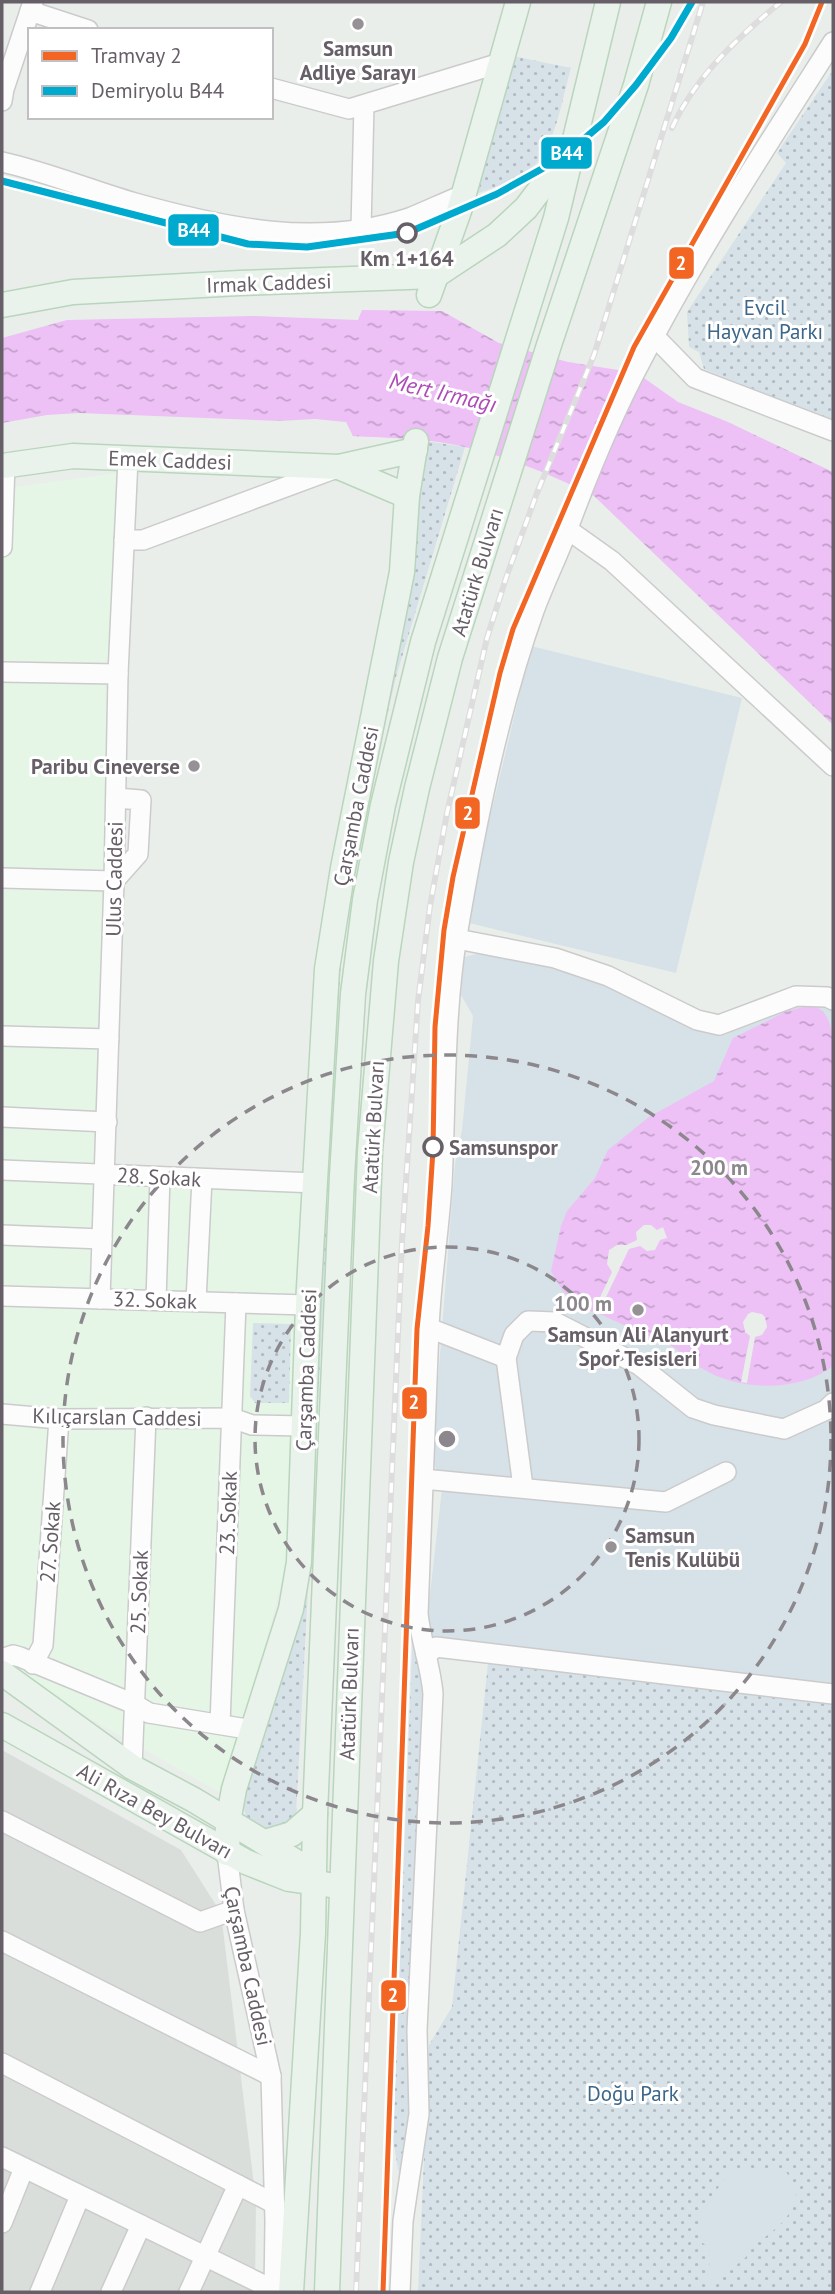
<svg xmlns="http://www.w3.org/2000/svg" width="835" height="2294" font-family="'PT Sans',sans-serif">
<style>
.commercial{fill:#e5f6e7}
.industrial{fill:#dadedb}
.grass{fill:url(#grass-dots)}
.garden{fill:#d6e2e8}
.water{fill:url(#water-ripples)}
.pier{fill:#eaeeea}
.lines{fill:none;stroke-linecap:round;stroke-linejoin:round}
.minor-casing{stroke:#cbcbcb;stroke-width:22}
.major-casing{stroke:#b9d5bc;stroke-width:27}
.minor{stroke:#fcfcfc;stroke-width:19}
.major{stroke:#e9f3ec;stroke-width:24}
.rail-casing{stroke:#ddd;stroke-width:6}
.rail{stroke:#fff;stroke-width:3.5;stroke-dasharray:10;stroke-linecap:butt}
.rail-1-casing{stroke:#fff;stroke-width:12}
.rail-1{stroke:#00a9ce;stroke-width:7}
.tram-1-casing{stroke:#fff;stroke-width:10}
.tram-1{stroke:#f26522;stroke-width:5}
.ring{fill:none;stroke:#8c878c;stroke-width:3.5;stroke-dasharray:12 9}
.poi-dot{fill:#959195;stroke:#fff;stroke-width:2.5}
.stop-dot{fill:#fff;stroke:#675f67;stroke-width:3.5}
.labels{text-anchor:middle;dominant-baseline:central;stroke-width:6;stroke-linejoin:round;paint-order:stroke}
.poi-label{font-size:21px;font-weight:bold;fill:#675f67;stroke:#fff}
.stop-label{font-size:21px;font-weight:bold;fill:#675f67;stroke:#fff}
.street-label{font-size:21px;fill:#675f67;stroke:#fff}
.park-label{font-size:21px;fill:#3c678a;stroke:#fff}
.water-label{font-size:23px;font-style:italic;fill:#ad4cb6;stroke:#fff}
.centre{fill:#8c878c;stroke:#fff;stroke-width:3.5}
.ring-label{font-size:21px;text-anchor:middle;font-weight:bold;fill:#8c878c;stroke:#fff;stroke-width:6;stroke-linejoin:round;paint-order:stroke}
.line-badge{stroke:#fff;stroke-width:2.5}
.badge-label{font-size:19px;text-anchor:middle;font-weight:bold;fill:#fff}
</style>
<defs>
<pattern id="grass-dots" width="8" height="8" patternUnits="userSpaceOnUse" patternTransform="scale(1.75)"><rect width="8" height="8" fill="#d6e2e8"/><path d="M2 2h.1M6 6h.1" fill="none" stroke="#b1bac0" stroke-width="1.8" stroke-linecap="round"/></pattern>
<pattern id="water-ripples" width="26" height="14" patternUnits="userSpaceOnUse" patternTransform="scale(1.75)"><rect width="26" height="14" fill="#edc0f6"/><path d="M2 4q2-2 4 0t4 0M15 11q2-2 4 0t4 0" fill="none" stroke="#c49fcb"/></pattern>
</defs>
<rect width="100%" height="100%" fill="#eaeeea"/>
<polygon class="commercial" points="117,473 95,1172 303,1180 287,1561 226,1796 2,1668 2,489"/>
<polygon class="industrial" points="2,1750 181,1850 221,1913 256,2201 255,2292 2,2292"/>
<g class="grass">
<path d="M513,56L571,68C563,95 555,149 532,168C515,181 493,188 473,195Z"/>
<polygon points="833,70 833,421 704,369 699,352 689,347 687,312 786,163 777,153"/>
<polygon points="419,440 465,447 396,677 358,844 341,963 326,1210 327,1232 296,1815 291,1825 268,1832 248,1823 242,1803 303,1596 333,965"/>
<polygon points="253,1323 291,1324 289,1403 255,1403 250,1396"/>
<polygon points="413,1625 426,1679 413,2093 398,2206 399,2174 393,2140"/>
<polygon points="488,1663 833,1696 833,2292 418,2292 429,2045 452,2007"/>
</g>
<g class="garden">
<polygon points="531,646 742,698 676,973 465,922"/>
<polygon points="493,950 613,984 694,1028 798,998 833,1003 833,1691 430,1640 426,1629 442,1489 432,1456 455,1164 462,1130 473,1016 461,995 464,957"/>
<path d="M772,2167L786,2172C789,2176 793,2182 795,2187C802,2212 766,2241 745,2247L746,2257L719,2280L712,2283L706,2276L710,2262L709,2248L699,2240L702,2212L728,2173L739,2168L757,2172Z"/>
</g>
<g class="water">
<path d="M362,310L442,311L499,343L568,362L618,370L644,378L678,402L728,422L833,472V725L594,496C552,475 502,454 456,445C423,438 388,438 353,436L346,422L315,419L279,421L79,413L47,415L2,423V338L67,320L254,316L358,320Z"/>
<path d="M812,1005C830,1012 831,1026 833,1044V1366C798,1393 738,1391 701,1368C688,1360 679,1349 666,1343C644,1334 623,1325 602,1315C594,1312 584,1310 577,1305C566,1296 557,1283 551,1271L561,1226L567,1211L595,1178L608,1150L649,1117L714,1081L733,1038L787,1011Z"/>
</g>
<g class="pier">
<polygon points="644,1225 651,1225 657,1230 663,1227 667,1238 660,1240 655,1250 647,1251 640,1246 629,1249 598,1314 593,1312 612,1272 607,1264 609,1250 617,1245 626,1245 637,1240 636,1232"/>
<polygon points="752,1312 762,1314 765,1317 767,1327 762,1335 755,1337 747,1383 741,1382 750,1336 745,1332 743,1322 748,1314"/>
</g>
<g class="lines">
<g class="minor-casing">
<g id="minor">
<polyline points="30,11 88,30"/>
<polyline points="271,88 349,109 500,63"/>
<polyline points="2,101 4,89 33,2"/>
<path d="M2,162C47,172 90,190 135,203C224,228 318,248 409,218C427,211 445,202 463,195"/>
<polyline points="361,229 364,105"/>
<polyline points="654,336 695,378 833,431"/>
<polyline points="567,529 612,561 833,766"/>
<polyline points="124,540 143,540 334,469"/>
<polyline points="2,547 5,465"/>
<polyline points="2,672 118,674"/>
<polyline points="2,878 114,881 138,854 141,800 116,798"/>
<polyline points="457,939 555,958 608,976 697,1020 719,1025 796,996 827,997 833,1000"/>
<polyline points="2,1036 109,1039"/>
<polyline points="2,1117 107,1122"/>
<polyline points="2,1170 316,1183"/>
<polyline points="2,1235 102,1239"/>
<polyline points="2,1296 308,1305"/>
<polyline points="100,1299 114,881 118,674 128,459"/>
<polyline points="156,1300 160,1177"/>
<polyline points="196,1301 202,1179"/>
<polyline points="429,1328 506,1358"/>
<polyline points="2,1414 59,1419 232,1418 252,1425 304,1426"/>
<polyline points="423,1479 666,1502 726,1472"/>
<polyline points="523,1487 506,1358 514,1335 528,1321 555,1322 639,1365 693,1408 714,1415 784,1429 826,1410 833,1403"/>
<polyline points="426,1655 436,1647 833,1694"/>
<polyline points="2,1659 13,1655 20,1657 134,1704 149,1713 253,1730"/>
<polyline points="33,1664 43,1645 59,1419"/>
<polyline points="220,1724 236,1303"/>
<polyline points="132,1767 146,1417"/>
<polyline points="2,1821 200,1922 234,1910"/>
<polyline points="227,1853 234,1910 271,2076 275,2221 274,2292"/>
<polyline points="2,1941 271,2076"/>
<polyline points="2,2063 275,2204"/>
<polyline points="2,2157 274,2290"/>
<polyline points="2,2223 24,2168"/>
<polyline points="40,2292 80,2196"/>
<polyline points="111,2292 141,2225"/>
<polyline points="189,2292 238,2185"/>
<path d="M400,2292L403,2221L419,2114L417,2030L433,1694C431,1667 421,1642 418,1614L429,1328C431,1279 439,1232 442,1184C446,1103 444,1016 457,936C475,829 498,711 535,608C545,582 557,557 567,531C588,474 612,415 641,361C698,251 766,147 833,42"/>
</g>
</g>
<g class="major-casing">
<g id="major">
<polyline points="429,295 459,211 518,2"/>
<polyline points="2,305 73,292 240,283 435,276 497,235 526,208 545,183 561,152"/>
<polyline points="2,466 73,456 339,467 415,450"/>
<polyline points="339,467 407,496"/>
<polyline points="2,1673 132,1767 194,1800 298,1863 315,1883"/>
<polyline points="2,1725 246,1862 289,1879 330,1885"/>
<polyline points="265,1842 292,1834 315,1814"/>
<polyline points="227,1853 228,1822 234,1789 291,1609 299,1562 308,1305 327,969 343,868 402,572 407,496 416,441"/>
<polyline points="291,2292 313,1933 315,1814 342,1176 353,994 365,900 383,805 423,642 556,218 608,2"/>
<polyline points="327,2292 370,1151 386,961 401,862 417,788 450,658 549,345 636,85 659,2"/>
</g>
</g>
<use href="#minor" class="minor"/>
<use href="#major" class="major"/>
<g class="rail-casing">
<g id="rail">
<path d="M672,128C695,77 738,37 781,2"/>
<polyline points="356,2292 402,1242 418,1001 430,906 447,813 487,638 507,575 537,493 594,355 703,2"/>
</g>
</g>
<use href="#rail" class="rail"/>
<g class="rail-1-casing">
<polyline id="rail-1" points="2,181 248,244 307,247 407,233 497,194 556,161 571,150 604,122 636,85 671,38 692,2"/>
</g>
<use href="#rail-1" class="rail-1"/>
<g class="tram-1-casing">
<polyline id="tram-1" points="383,2292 417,1329 428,1226 433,1150 435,1027 444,930 453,877 500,673 513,629 634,347 805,44 822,2"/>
</g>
<use href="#tram-1" class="tram-1"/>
</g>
<g class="ring">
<circle cx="447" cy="1439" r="192"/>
<circle cx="447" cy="1439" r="384"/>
</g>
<g class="poi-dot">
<circle cx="358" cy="24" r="7"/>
<circle cx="194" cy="766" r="7"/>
<circle cx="638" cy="1310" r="7"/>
<circle cx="611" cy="1547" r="7"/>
</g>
<g class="stop-dot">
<circle cx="407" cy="233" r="9"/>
<circle cx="433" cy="1147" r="9"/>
</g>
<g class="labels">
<g class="poi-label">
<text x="358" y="48">Samsun<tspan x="358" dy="24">Adliye Sarayı</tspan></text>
<text x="180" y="766" text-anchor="end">Paribu Cineverse</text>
<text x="638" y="1334">Samsun Ali Alanyurt<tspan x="638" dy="24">Spor Tesisleri</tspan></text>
<text x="625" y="1535" text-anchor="start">Samsun<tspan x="625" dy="24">Tenis Kulübü</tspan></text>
</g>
<g class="stop-label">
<text x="407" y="258">Km 1+164</text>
<text x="449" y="1147" text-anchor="start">Samsunspor</text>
</g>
<g class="street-label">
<text transform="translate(269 283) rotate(-2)">Irmak Caddesi</text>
<text transform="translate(170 460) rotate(2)">Emek Caddesi</text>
<text transform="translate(477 572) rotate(-73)">Atatürk Bulvarı</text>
<text transform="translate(356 806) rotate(-79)">Çarşamba Caddesi</text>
<text transform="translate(114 879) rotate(-89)">Ulus Caddesi</text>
<text transform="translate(373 1127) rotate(-87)">Atatürk Bulvarı</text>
<text transform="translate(159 1177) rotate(3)">28. Sokak</text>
<text transform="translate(155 1300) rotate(2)">32. Sokak</text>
<text transform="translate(306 1370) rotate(-88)">Çarşamba Caddesi</text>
<text transform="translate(117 1417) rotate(1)">Kılıçarslan Caddesi</text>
<text transform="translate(228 1513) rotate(-88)">23. Sokak</text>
<text transform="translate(50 1542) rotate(-86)">27. Sokak</text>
<text transform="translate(139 1592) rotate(-88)">25. Sokak</text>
<text transform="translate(349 1694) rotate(-88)">Atatürk Bulvarı</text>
<text transform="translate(155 1811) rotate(29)">Ali Rıza Bey Bulvarı</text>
<text transform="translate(248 1966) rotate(78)">Çarşamba Caddesi</text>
</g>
<g class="park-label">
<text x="765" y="307">Evcil<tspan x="765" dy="24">Hayvan Parkı</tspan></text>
<text x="633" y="2093">Doğu Park</text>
</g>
<g class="water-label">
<text transform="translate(443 392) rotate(13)">Mert Irmağı</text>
</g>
</g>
<circle cx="447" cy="1439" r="10" class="centre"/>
<g class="ring-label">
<text x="719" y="1175">200 m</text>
<text x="583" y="1311">100 m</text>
</g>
<g class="line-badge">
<rect x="540" y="136" width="53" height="34" rx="7" fill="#00a9ce"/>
<rect x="167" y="213" width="53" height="34" rx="7" fill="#00a9ce"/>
<rect x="668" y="246" width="27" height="34" rx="7" fill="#f26522"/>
<rect x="454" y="796" width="27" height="34" rx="7" fill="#f26522"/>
<rect x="401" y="1386" width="27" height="34" rx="7" fill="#f26522"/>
<rect x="380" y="1979" width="27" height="33" rx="7" fill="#f26522"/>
</g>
<g class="badge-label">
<text x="567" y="160">B44</text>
<text x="194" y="237">B44</text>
<text x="681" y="270">2</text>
<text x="468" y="820">2</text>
<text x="414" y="1409">2</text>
<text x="393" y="2002">2</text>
</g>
<rect width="835" height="2294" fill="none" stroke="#675f67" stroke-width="7"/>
<rect x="28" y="28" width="245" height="91" fill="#ffffff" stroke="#c2bfc2" stroke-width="2"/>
<rect x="42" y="51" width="35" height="10" fill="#f26522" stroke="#c2bfc2" stroke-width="2"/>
<text x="91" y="63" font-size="21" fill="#675f67">Tramvay 2</text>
<rect x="42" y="86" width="35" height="10" fill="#00a9ce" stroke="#c2bfc2" stroke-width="2"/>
<text x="91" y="98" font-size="21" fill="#675f67">Demiryolu B44</text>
</svg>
